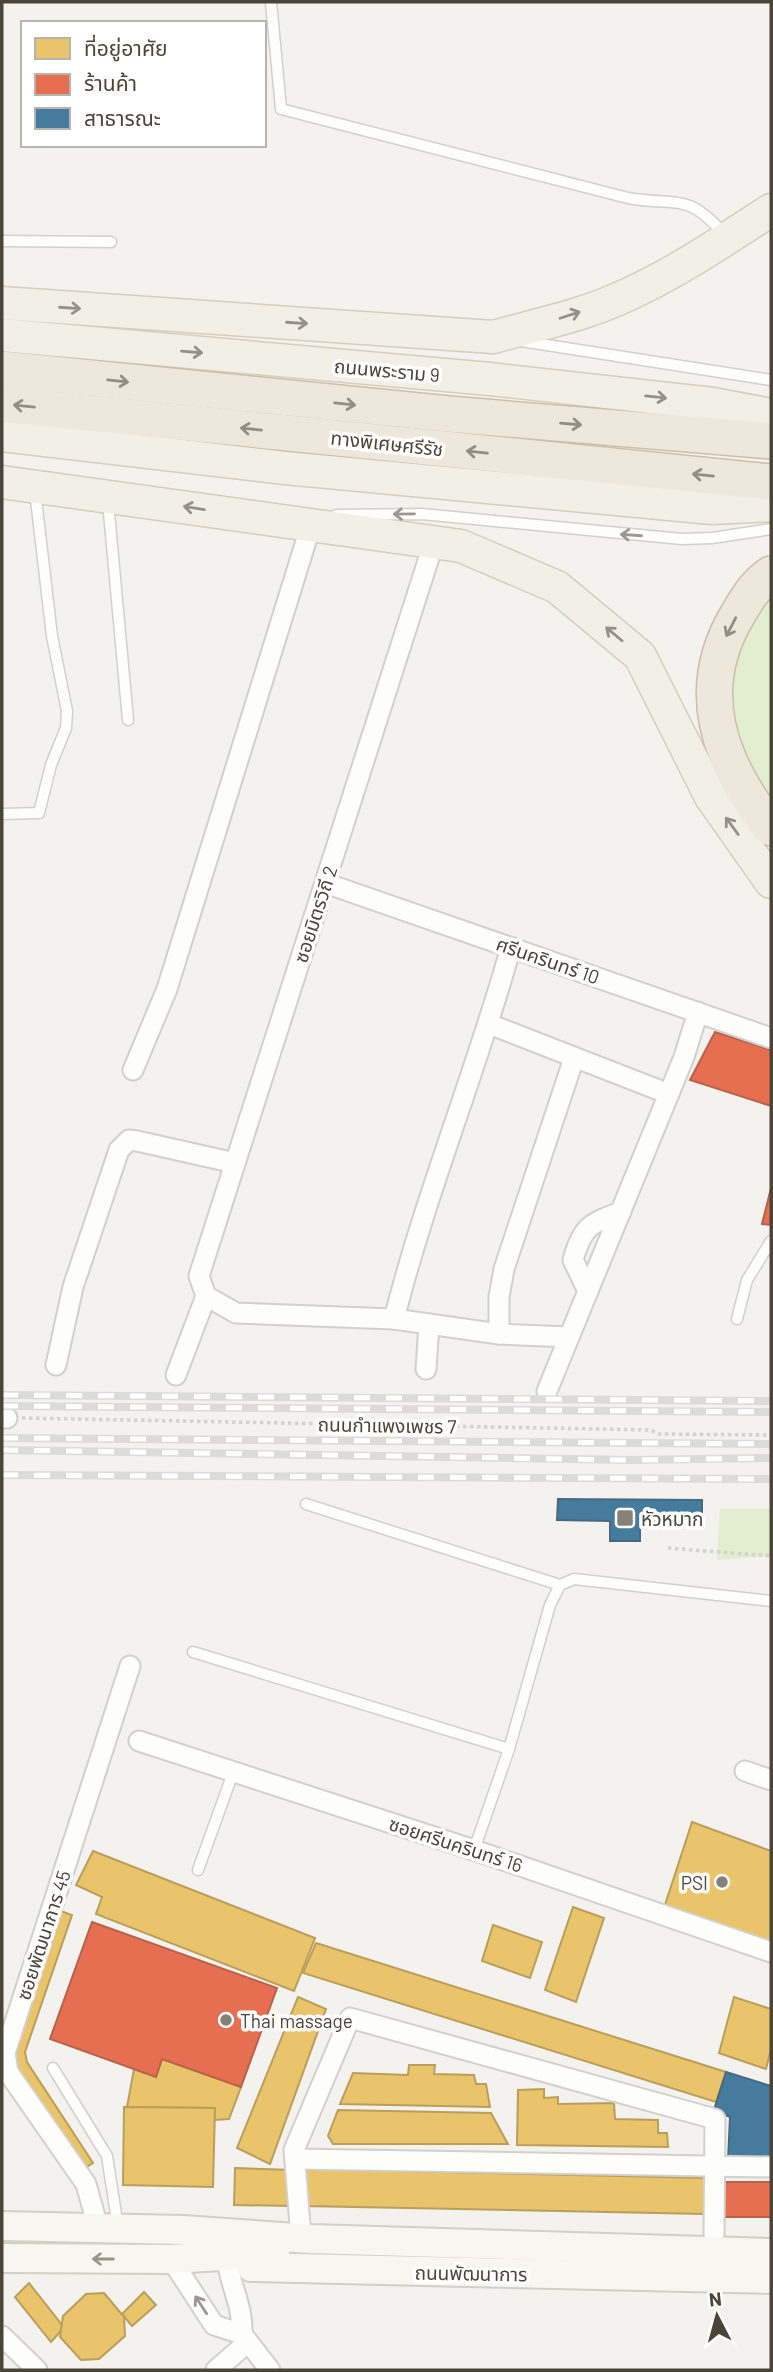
<svg xmlns="http://www.w3.org/2000/svg" width="773" height="2372" font-family="Barlow,'Noto Sans Thai',sans-serif">
<style>
.green{fill:#e1eecf}
.homes{fill:#e9c46a;stroke:#ba9e5b;stroke-width:2}
.shops{fill:#e76f51;stroke:#b8624a;stroke-width:2}
.public{fill:#457b9d;stroke:#476a7f;stroke-width:2}
.lines{fill:none;stroke-linecap:round;stroke-linejoin:round}
.service-casing{stroke:#d2d0cb;stroke-width:13}
.minor-casing{stroke:#d2d0cb;stroke-width:23}
.secondary-casing{stroke:#d3cfc5;stroke-width:32}
.primary-casing{stroke:#d6cebb;stroke-width:35}
.motorway-casing{stroke:#ccbfa9;stroke-width:38}
.path{stroke:#d3d2cc;stroke-width:3.5;stroke-dasharray:3.5 3.5;stroke-linecap:butt}
.service{stroke:#fdfdfc;stroke-width:10}
.minor{stroke:#fdfdfc;stroke-width:19}
.secondary{stroke:#f7f6f1;stroke-width:28}
.primary{stroke:#f2efe6;stroke-width:32}
.motorway{stroke:#ede8db;stroke-width:35}
.rail-casing{stroke:#dbdbda;stroke-width:8}
.rail{stroke:#fff;stroke-width:5;stroke-dasharray:16;stroke-linecap:butt}
.oneway{stroke:#969187}
.oneway2{stroke:#948e82}
.oneway3{stroke:#9b9791}
.oneway4{stroke:#98948c}
.poi-dot{fill:#868178;stroke:#fff;stroke-width:2.5}
.labels{text-anchor:middle;dominant-baseline:central;stroke-width:7;stroke-linejoin:round;paint-order:stroke}
.street-label{font-size:19px;fill:#4b4439;stroke:#fff}
.poi-label{font-size:19px;fill:#4b4439;stroke:#fff;text-anchor:start}
</style>
<rect width="100%" height="100%" fill="#f4f2ee"/>
<g class="green">
<polygon points="771,574 771,828 734,772 728,630"/>
<polygon points="720,1509 771,1509 771,1556 717,1560"/>
</g>
<g class="homes">
<polygon points="692,1822 771,1851 771,1950 662,1914"/>
<polygon points="93,1851 315,1938 294,1991 96,1914 102,1897 76,1885"/>
<polygon points="573,1907 604,1918 576,2002 545,1990"/>
<polygon points="58,1910 72,1915 25,2052 27,2062 93,2163 82,2170 16,2070 13,2047"/>
<polygon points="493,1925 542,1942 530,1978 482,1961"/>
<polygon points="316,1943 726,2072 716,2102 303,1973"/>
<polygon points="298,1997 326,2009 270,2164 237,2148"/>
<polygon points="734,1997 771,2009 771,2049 766,2069 719,2053"/>
<polygon points="162,2059 241,2087 229,2119 214,2120 215,2108 127,2107 134,2069 156,2077"/>
<polygon points="409,2065 435,2065 434,2074 474,2075 476,2084 486,2084 490,2107 340,2104 353,2073 408,2075"/>
<polygon points="544,2089 544,2098 558,2097 558,2104 614,2103 615,2119 658,2120 658,2133 667,2133 668,2147 517,2145 518,2090"/>
<polygon points="124,2107 215,2108 213,2187 123,2185"/>
<polygon points="338,2110 491,2113 508,2144 333,2144 328,2136"/>
<polygon points="235,2168 293,2170 292,2206 234,2205"/>
<polygon points="303,2169 706,2178 705,2214 303,2206"/>
<polygon points="29,2283 62,2325 61,2331 51,2342 15,2297"/>
<polygon points="144,2292 156,2305 132,2326 122,2314"/>
<polygon points="104,2293 124,2317 125,2336 99,2359 81,2360 60,2337 63,2316 86,2294"/>
</g>
<g class="shops">
<polygon points="715,1032 771,1050 771,1106 690,1080"/>
<polygon points="771,1188 771,1225 762,1224"/>
<polygon points="92,1922 277,1988 241,2087 162,2059 156,2077 50,2039"/>
<rect x="721" y="2182" width="50" height="35"/>
</g>
<g class="public">
<polygon points="558,1499 702,1500 702,1523 640,1523 640,1541 610,1541 610,1521 557,1520"/>
<polygon points="726,2072 771,2086 771,2160 728,2160 730,2117 714,2110"/>
</g>
<g class="lines">
<g class="service-casing">
<g id="service">
<path d="M271,2L281,109L628,198C679,207 686,191 725,235"/>
<polyline points="2,241 111,242"/>
<polyline points="521,341 771,380"/>
<polyline points="108,502 128,720"/>
<polyline points="336,515 422,514 682,539 712,538 771,529"/>
<polyline points="2,814 39,813 51,765 66,728 67,711 52,636 35,491"/>
<polyline points="737,1319 747,1280 771,1241"/>
<polyline points="306,1504 560,1585"/>
<polyline points="193,1652 509,1749"/>
<polyline points="474,1850 509,1749 550,1605 560,1585 574,1579 771,1601"/>
<polyline points="198,1870 233,1773"/>
<polyline points="53,2068 107,2156 118,2227"/>
</g>
</g>
<g class="minor-casing">
<g id="minor">
<polyline points="434,542 199,1276 206,1296 236,1313 394,1319 499,1334 569,1337"/>
<polyline points="325,883 771,1038"/>
<polyline points="489,1024 669,1094"/>
<polyline points="133,1070 167,989 311,525"/>
<path d="M588,1291L573,1260C582,1227 590,1223 621,1212"/>
<path d="M394,1319C426,1193 476,1072 511,947"/>
<polyline points="499,1334 499,1297 504,1269 574,1058"/>
<polyline points="56,1365 73,1287 119,1150 129,1140 137,1141 235,1163"/>
<polyline points="426,1369 429,1324"/>
<polyline points="176,1375 206,1296"/>
<polyline points="547,1391 684,1057 698,1012"/>
<polyline points="2,1418 7,1418"/>
<polyline points="139,1741 474,1850 771,1952"/>
<polyline points="745,1771 771,1780"/>
<polyline points="295,2159 771,2167"/>
<polyline points="300,2225 294,2150 350,2018 715,2119 714,2234"/>
<polyline points="98,2227 86,2184 8,2072 5,2053 130,1666"/>
<polyline points="171,2259 214,2325 242,2334 270,2370"/>
<path d="M228,2266C233,2291 243,2309 242,2334"/>
<polyline points="2,2336 37,2370"/>
<polyline points="216,2370 248,2342"/>
</g>
</g>
<g class="secondary-casing">
<g id="secondary">
<polyline points="2,2226 183,2230 311,2239 771,2253"/>
<polyline points="2,2258 171,2259 275,2253"/>
<polyline points="251,2267 771,2279"/>
</g>
</g>
<g class="primary-casing">
<g id="primary">
<path d="M2,303L493,337C537,325 585,315 627,295C678,272 724,240 771,210"/>
<polyline points="2,335 490,379 713,404 771,415"/>
<polyline points="2,435 285,468 712,508 771,505"/>
<polyline points="2,482 461,546 557,587 640,656 711,797 771,882"/>
</g>
</g>
<g class="motorway-casing">
<g id="motorway">
<polyline points="2,369 449,414 771,441"/>
<polyline points="2,404 771,482"/>
<path d="M771,574C755,585 748,597 738,614C692,690 719,763 771,828"/>
</g>
</g>
<g class="path">
<polyline points="22,1418 651,1430 658,1434 771,1435"/>
<polyline points="668,1548 771,1556"/>
</g>
<use href="#service" class="service"/>
<use href="#minor" class="minor"/>
<use href="#secondary" class="secondary"/>
<use href="#primary" class="primary"/>
<use href="#motorway" class="motorway"/>
<g class="rail-casing">
<g id="rail">
<polyline points="2,1395 771,1401"/>
<polyline points="2,1406 771,1412"/>
<polyline points="2,1438 771,1444"/>
<polyline points="2,1450 632,1460 771,1458"/>
<polyline points="2,1475 771,1479"/>
</g>
</g>
<use href="#rail" class="rail"/>
</g>
<defs><path id="oneway-shaft" d="M-6 0H5M1.5-3L5.5 0L1.5 3" fill="none" stroke-width="1.6" stroke-linecap="round" stroke-linejoin="round" transform="scale(1.75)"/></defs>
<g class="oneway">
<use href="#oneway-shaft" transform="translate(70 308) rotate(4)"/>
<use href="#oneway-shaft" transform="translate(570 315) rotate(-18)"/>
<use href="#oneway-shaft" transform="translate(297 323) rotate(4)"/>
<use href="#oneway-shaft" transform="translate(192 352) rotate(5)"/>
<use href="#oneway-shaft" transform="translate(656 397) rotate(6)"/>
<use href="#oneway-shaft" transform="translate(194 508) rotate(-171)"/>
<use href="#oneway-shaft" transform="translate(614 634) rotate(-140)"/>
<use href="#oneway-shaft" transform="translate(732 826) rotate(-126)"/>
</g>
<g class="oneway2">
<use href="#oneway-shaft" transform="translate(118 381) rotate(6)"/>
<use href="#oneway-shaft" transform="translate(345 404) rotate(6)"/>
<use href="#oneway-shaft" transform="translate(24 406) rotate(-174)"/>
<use href="#oneway-shaft" transform="translate(571 424) rotate(5)"/>
<use href="#oneway-shaft" transform="translate(251 429) rotate(-174)"/>
<use href="#oneway-shaft" transform="translate(477 452) rotate(-174)"/>
<use href="#oneway-shaft" transform="translate(703 475) rotate(-174)"/>
<use href="#oneway-shaft" transform="translate(731 627) rotate(117)"/>
</g>
<g class="oneway3">
<use href="#oneway-shaft" transform="translate(404 514) rotate(179)"/>
<use href="#oneway-shaft" transform="translate(631 535) rotate(-176)"/>
<use href="#oneway-shaft" transform="translate(201 2305) rotate(-123)"/>
</g>
<use class="oneway4" href="#oneway-shaft" transform="translate(103 2259) rotate(-180)"/>
<g class="poi-dot">
<rect x="616" y="1509" width="18" height="18" rx="3.5"/>
<circle cx="722" cy="1882" r="7"/>
<circle cx="226" cy="2020" r="7"/>
</g>
<g class="labels">
<g class="street-label">
<text transform="translate(387 370) rotate(5)">ถนนพระราม 9</text>
<text transform="translate(387 443) rotate(6)">ทางพิเศษศรีรัช</text>
<text transform="translate(315 914) rotate(-72)">ซอยมิตรวิถี 2</text>
<text transform="translate(548 960) rotate(19)">ศรีนครินทร์ 10</text>
<text transform="translate(387 1425) rotate(1)">ถนนกำแพงเพชร 7</text>
<text transform="translate(456 1844) rotate(18)">ซอยศรีนครินทร์ 16</text>
<text transform="translate(43 1935) rotate(-72)">ซอยพัฒนาการ 45</text>
<text transform="translate(471 2273) rotate(1)">ถนนพัฒนาการ</text>
</g>
<g class="poi-label">
<text x="641" y="1518">หัวหมาก</text>
<text x="708" y="1882" text-anchor="end">PSI</text>
<text x="240" y="2020">Thai massage</text>
</g>
</g>
<rect width="773" height="2372" fill="none" stroke="#4b4439" stroke-width="7"/>
<rect x="21" y="21" width="245" height="126" fill="#ffffff" stroke="#b7b4b0" stroke-width="2"/>
<rect x="35" y="38" width="35" height="21" fill="#e9c46a" stroke="#b7b4b0" stroke-width="2"/>
<text x="84" y="56" font-size="21" fill="#4b4439">ที่อยู่อาศัย</text>
<rect x="35" y="74" width="35" height="21" fill="#e76f51" stroke="#b7b4b0" stroke-width="2"/>
<text x="84" y="91" font-size="21" fill="#4b4439">ร้านค้า</text>
<rect x="35" y="108" width="35" height="21" fill="#457b9d" stroke="#b7b4b0" stroke-width="2"/>
<text x="84" y="126" font-size="21" fill="#4b4439">สาธารณะ</text>
<g transform="translate(717 2316) rotate(354)" stroke="#ffffff" stroke-width="5" paint-order="stroke">
<path d="M0-5L12 26L0 18L-12 26Z" fill="#4b4439"/>
<text y="-10" font-size="19" font-weight="bold" text-anchor="middle" fill="#4b4439">N</text>
</g>
</svg>
